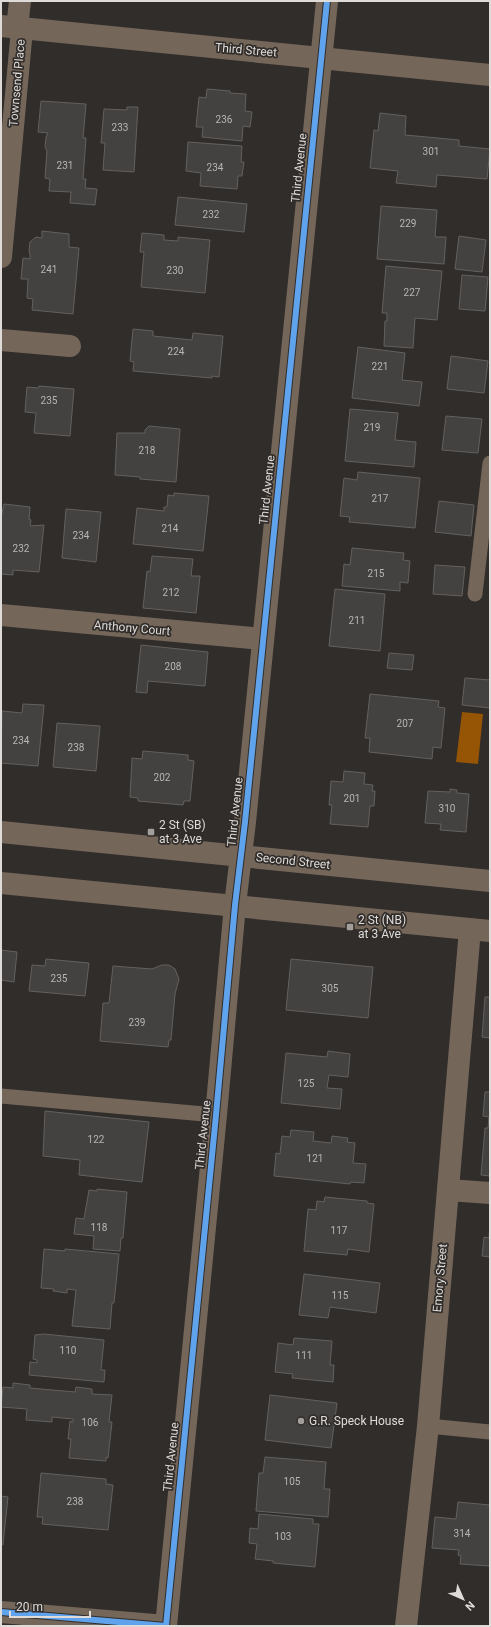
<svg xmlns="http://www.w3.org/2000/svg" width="491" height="1627" font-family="Roboto,sans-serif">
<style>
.water{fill:#965405}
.building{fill:#444240;stroke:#63615f}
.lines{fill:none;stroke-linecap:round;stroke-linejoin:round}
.service{stroke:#75665a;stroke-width:15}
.minor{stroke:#75665a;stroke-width:22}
.cycleway-casing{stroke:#312d2a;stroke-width:8}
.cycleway{stroke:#60a3ed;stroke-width:6}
.poi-dot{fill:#a19e9c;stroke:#312d2a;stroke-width:1.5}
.labels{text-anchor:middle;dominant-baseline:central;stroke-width:3.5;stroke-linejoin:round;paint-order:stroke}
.number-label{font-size:10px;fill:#b8b5b3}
.street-label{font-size:12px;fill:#dedbd9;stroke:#312d2a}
.poi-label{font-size:12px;fill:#dedbd9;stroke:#312d2a;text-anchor:start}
</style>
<rect width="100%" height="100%" fill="#302d2b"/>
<polygon class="water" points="462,712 483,714 478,764 456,762"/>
<g class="building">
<polygon points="207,89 230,91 230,93 246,94 245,111 252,112 250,127 243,126 242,141 202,137 203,127 196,127 199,97 206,98"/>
<polygon points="41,101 86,104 83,138 86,138 83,179 86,179 85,188 97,189 95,205 70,203 71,192 49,191 50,179 45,178 47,151 45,147 46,137 48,133 38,132"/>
<polygon points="127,107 138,107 134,172 103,170 105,143 101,143 104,109 127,110"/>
<polygon points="380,113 406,116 405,135 459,140 459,146 490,149 487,179 437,175 436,187 396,183 398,171 370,168 374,130 378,131"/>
<polygon points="188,142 242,146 241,162 244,162 242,176 238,176 237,189 200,186 201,173 186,171"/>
<polygon points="178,197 247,204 244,232 175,225"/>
<polygon points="381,206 437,210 435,237 446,237 444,264 377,259"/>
<polygon points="42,231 69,234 69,247 79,248 73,314 32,310 33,299 27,298 28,279 21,279 23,258 30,259 30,254 29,251 30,242 36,237 42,238"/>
<polygon points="142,233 164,235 164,240 178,241 178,237 210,240 205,293 141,287 144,252 140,252"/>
<polygon points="459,236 486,240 482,272 455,269"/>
<polygon points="386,266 442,271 437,320 415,318 413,348 384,346 385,321 387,321 387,313 382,313"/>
<polygon points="462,275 488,277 485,311 459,309"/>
<polygon points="133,329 153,331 153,336 192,340 193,333 223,336 219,377 212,376 212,378 133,371 134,362 130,361"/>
<polygon points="358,347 405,353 402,380 422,382 419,406 352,398"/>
<polygon points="451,356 488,361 484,393 447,389"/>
<polygon points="39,386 74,389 70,436 34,433 36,413 25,412 27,387 38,388"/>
<polygon points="350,409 398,413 395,440 416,442 414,467 345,461"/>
<polygon points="446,416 482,419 478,453 442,450"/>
<polygon points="149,426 180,429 176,482 140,479 140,477 115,475 117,433 145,433 145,430"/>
<polygon points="358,472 420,478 415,528 349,522 350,517 340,516 344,478 357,480"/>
<polygon points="174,493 209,496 203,551 133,544 137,508 164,511 164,507 167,507 168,495 174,496"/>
<polygon points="439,501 474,505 471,536 435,532"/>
<polygon points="4,504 30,507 29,519 31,520 30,526 44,525 39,572 13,570 13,575 1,574 1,518"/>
<polygon points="66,509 101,512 96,562 62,558"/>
<polygon points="352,548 404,553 403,560 410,561 408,583 400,582 400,591 342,586 344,564 350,565"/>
<polygon points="152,556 193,559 191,576 200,576 196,613 143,608 147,571 150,572"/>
<polygon points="435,565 465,567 462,596 433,594"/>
<polygon points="335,589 385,594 380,651 329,646"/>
<polygon points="141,645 208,652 205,686 148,681 147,693 136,692"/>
<polygon points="389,653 414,655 412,670 387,668"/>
<polygon points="465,678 490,680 490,708 462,705"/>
<polygon points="370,694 439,701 438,707 445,708 441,748 433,747 432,759 369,752 370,738 365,738"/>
<polygon points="23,704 44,705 38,766 1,763 2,711 22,713"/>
<polygon points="57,723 100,726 96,771 53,767"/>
<polygon points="143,751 188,755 188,760 194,761 190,801 184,801 183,805 138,801 138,798 130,797 132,758 142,759"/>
<polygon points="344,771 365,773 364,784 373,785 372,791 375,791 374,806 370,806 368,827 330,824 332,805 329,805 331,781 343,782"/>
<polygon points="450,789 457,790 457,793 469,794 466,832 440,830 441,824 425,823 428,791 450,792"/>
<polygon points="1,950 17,952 14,982 1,980"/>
<polygon points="46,959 89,963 85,996 29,991 32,965 45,966"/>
<polygon points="291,959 373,967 368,1018 286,1010"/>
<polygon points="162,965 169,965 175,969 179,979 175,994 171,1040 169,1040 168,1047 100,1041 103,1003 109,1003 113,966 152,969"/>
<polygon points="485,997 490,997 490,1038 482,1037"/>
<polygon points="328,1051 350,1054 348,1077 329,1075 327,1088 342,1089 340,1109 281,1103 286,1053 327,1057"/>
<polygon points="485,1092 490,1092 490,1176 481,1175 485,1128 488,1128 489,1117 483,1116"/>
<polygon points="45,1111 149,1122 142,1182 79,1175 80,1160 43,1156"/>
<polygon points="291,1130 314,1132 313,1141 331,1143 332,1136 348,1138 347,1142 355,1143 353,1163 366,1164 364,1183 351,1182 350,1184 274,1176 276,1153 280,1154 282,1136 290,1137"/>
<polygon points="97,1189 127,1192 123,1238 121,1238 120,1251 93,1249 94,1236 74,1234 76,1218 84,1219 89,1190 97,1191"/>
<polygon points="325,1197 367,1201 367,1203 374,1204 369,1252 348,1249 347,1255 304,1251 308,1209 316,1210 317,1201 324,1202"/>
<polygon points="490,1222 490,1257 482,1256 484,1237 489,1238"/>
<polygon points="44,1249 65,1251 65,1249 119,1254 114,1303 112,1303 110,1329 72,1326 76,1290 67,1289 67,1293 53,1291 54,1289 41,1288"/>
<polygon points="304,1274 380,1283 376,1313 330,1307 328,1318 299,1315"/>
<polygon points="44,1334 104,1340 101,1370 105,1370 104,1382 29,1375 30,1362 37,1363 37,1360 33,1359 35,1335"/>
<polygon points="294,1338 332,1341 330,1365 334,1365 333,1382 292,1378 293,1374 275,1372 278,1343 293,1345"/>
<polygon points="13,1383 30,1385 30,1388 75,1392 76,1387 92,1389 92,1394 112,1395 109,1422 112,1422 108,1458 106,1457 106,1461 69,1458 71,1439 68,1439 70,1421 73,1422 73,1419 52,1417 52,1422 26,1420 27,1409 1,1407 3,1387 13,1388"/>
<polygon points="270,1395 337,1403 331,1448 265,1440"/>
<polygon points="265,1457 326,1462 324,1489 330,1489 328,1517 256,1511 259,1473 263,1473"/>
<polygon points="41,1473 106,1479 106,1484 113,1485 108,1530 42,1524 43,1517 37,1517"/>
<polygon points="1,1496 8,1497 3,1545 1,1544"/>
<polygon points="458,1502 490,1505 490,1566 460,1564 461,1556 458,1555 459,1550 432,1548 435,1517 456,1519"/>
<polygon points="259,1514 313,1519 313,1524 319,1524 315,1567 273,1563 273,1561 255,1559 257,1544 249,1543 250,1528 258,1529"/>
</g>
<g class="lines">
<g class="service">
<polyline points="475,594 490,463"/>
<polyline points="1,1096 216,1115"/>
<polyline points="428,1426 490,1432"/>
</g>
<g class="minor">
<polyline points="1,26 490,75"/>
<polyline points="17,28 20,1"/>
<polyline points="1,257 22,29"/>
<polyline points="1,340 70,346"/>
<polyline points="1,615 263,639"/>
<polyline points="1,832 490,881"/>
<polyline points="1,883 490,931"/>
<polyline points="448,1190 490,1193"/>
<polyline points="1,1612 166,1626"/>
<polyline points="166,1626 216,1115 235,905 245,822 327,1"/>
<polyline points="406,1626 428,1426 470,929"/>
</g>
<g class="cycleway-casing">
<g id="cycleway">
<polyline points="1,1612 166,1626"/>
<polyline points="166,1626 216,1115 235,905 245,822 327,1"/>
</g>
</g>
<use href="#cycleway" class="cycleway"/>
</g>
<g class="poi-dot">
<rect x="147" y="828" width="8" height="8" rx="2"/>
<rect x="346" y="923" width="8" height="8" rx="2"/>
<circle cx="301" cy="1421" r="4"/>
</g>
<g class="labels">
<g class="number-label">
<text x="224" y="119">236</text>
<text x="120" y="127">233</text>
<text x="431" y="151">301</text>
<text x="65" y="165">231</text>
<text x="215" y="167">234</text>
<text x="211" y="214">232</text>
<text x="408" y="223">229</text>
<text x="49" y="269">241</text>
<text x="175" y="270">230</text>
<text x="412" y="292">227</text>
<text x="176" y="351">224</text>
<text x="380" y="366">221</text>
<text x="49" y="400">235</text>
<text x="372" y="427">219</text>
<text x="147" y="450">218</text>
<text x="380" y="498">217</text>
<text x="170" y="528">214</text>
<text x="81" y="535">234</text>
<text x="21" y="548">232</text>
<text x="376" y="573">215</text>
<text x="171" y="592">212</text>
<text x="357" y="620">211</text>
<text x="173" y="666">208</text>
<text x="405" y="723">207</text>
<text x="21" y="740">234</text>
<text x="76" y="747">238</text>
<text x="162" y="777">202</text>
<text x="352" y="798">201</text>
<text x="447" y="808">310</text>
<text x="59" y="978">235</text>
<text x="330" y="988">305</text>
<text x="137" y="1022">239</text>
<text x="306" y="1083">125</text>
<text x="96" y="1139">122</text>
<text x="315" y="1158">121</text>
<text x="99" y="1227">118</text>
<text x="339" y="1230">117</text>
<text x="340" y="1295">115</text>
<text x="68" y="1350">110</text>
<text x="304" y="1355">111</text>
<text x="90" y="1422">106</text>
<text x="292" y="1481">105</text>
<text x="75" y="1501">238</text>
<text x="462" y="1533">314</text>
<text x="283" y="1536">103</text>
</g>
<g class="street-label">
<text transform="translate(246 50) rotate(5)">Third Street</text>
<text transform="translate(17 83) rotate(-85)">Townsend Place</text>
<text transform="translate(299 168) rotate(-84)">Third Avenue</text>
<text transform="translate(267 490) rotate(-84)">Third Avenue</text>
<text transform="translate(132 628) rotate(5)">Anthony Court</text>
<text transform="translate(235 812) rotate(-84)">Third Avenue</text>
<text transform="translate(293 861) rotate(6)">Second Street</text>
<text transform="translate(203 1135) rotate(-84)">Third Avenue</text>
<text transform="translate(440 1278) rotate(-85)">Emory Street</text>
<text transform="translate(171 1457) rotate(-84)">Third Avenue</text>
</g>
<g class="poi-label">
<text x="159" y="825">2 St (SB)<tspan x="159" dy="14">at 3 Ave</tspan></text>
<text x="358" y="920">2 St (NB)<tspan x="358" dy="14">at 3 Ave</tspan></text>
<text x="309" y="1421">G.R. Speck House</text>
</g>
</g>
<rect width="491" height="1627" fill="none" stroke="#dedbd9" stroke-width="4"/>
<g transform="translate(463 1599) rotate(135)" stroke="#312d2a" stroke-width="3" paint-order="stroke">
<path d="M0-3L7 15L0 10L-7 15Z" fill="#dedbd9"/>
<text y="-6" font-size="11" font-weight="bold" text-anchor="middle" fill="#dedbd9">N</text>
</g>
<path d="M10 1611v6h80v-6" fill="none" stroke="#dedbd9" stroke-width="2"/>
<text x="16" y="1611" font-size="12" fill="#dedbd9" stroke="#312d2a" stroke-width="3" paint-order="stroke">20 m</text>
</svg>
